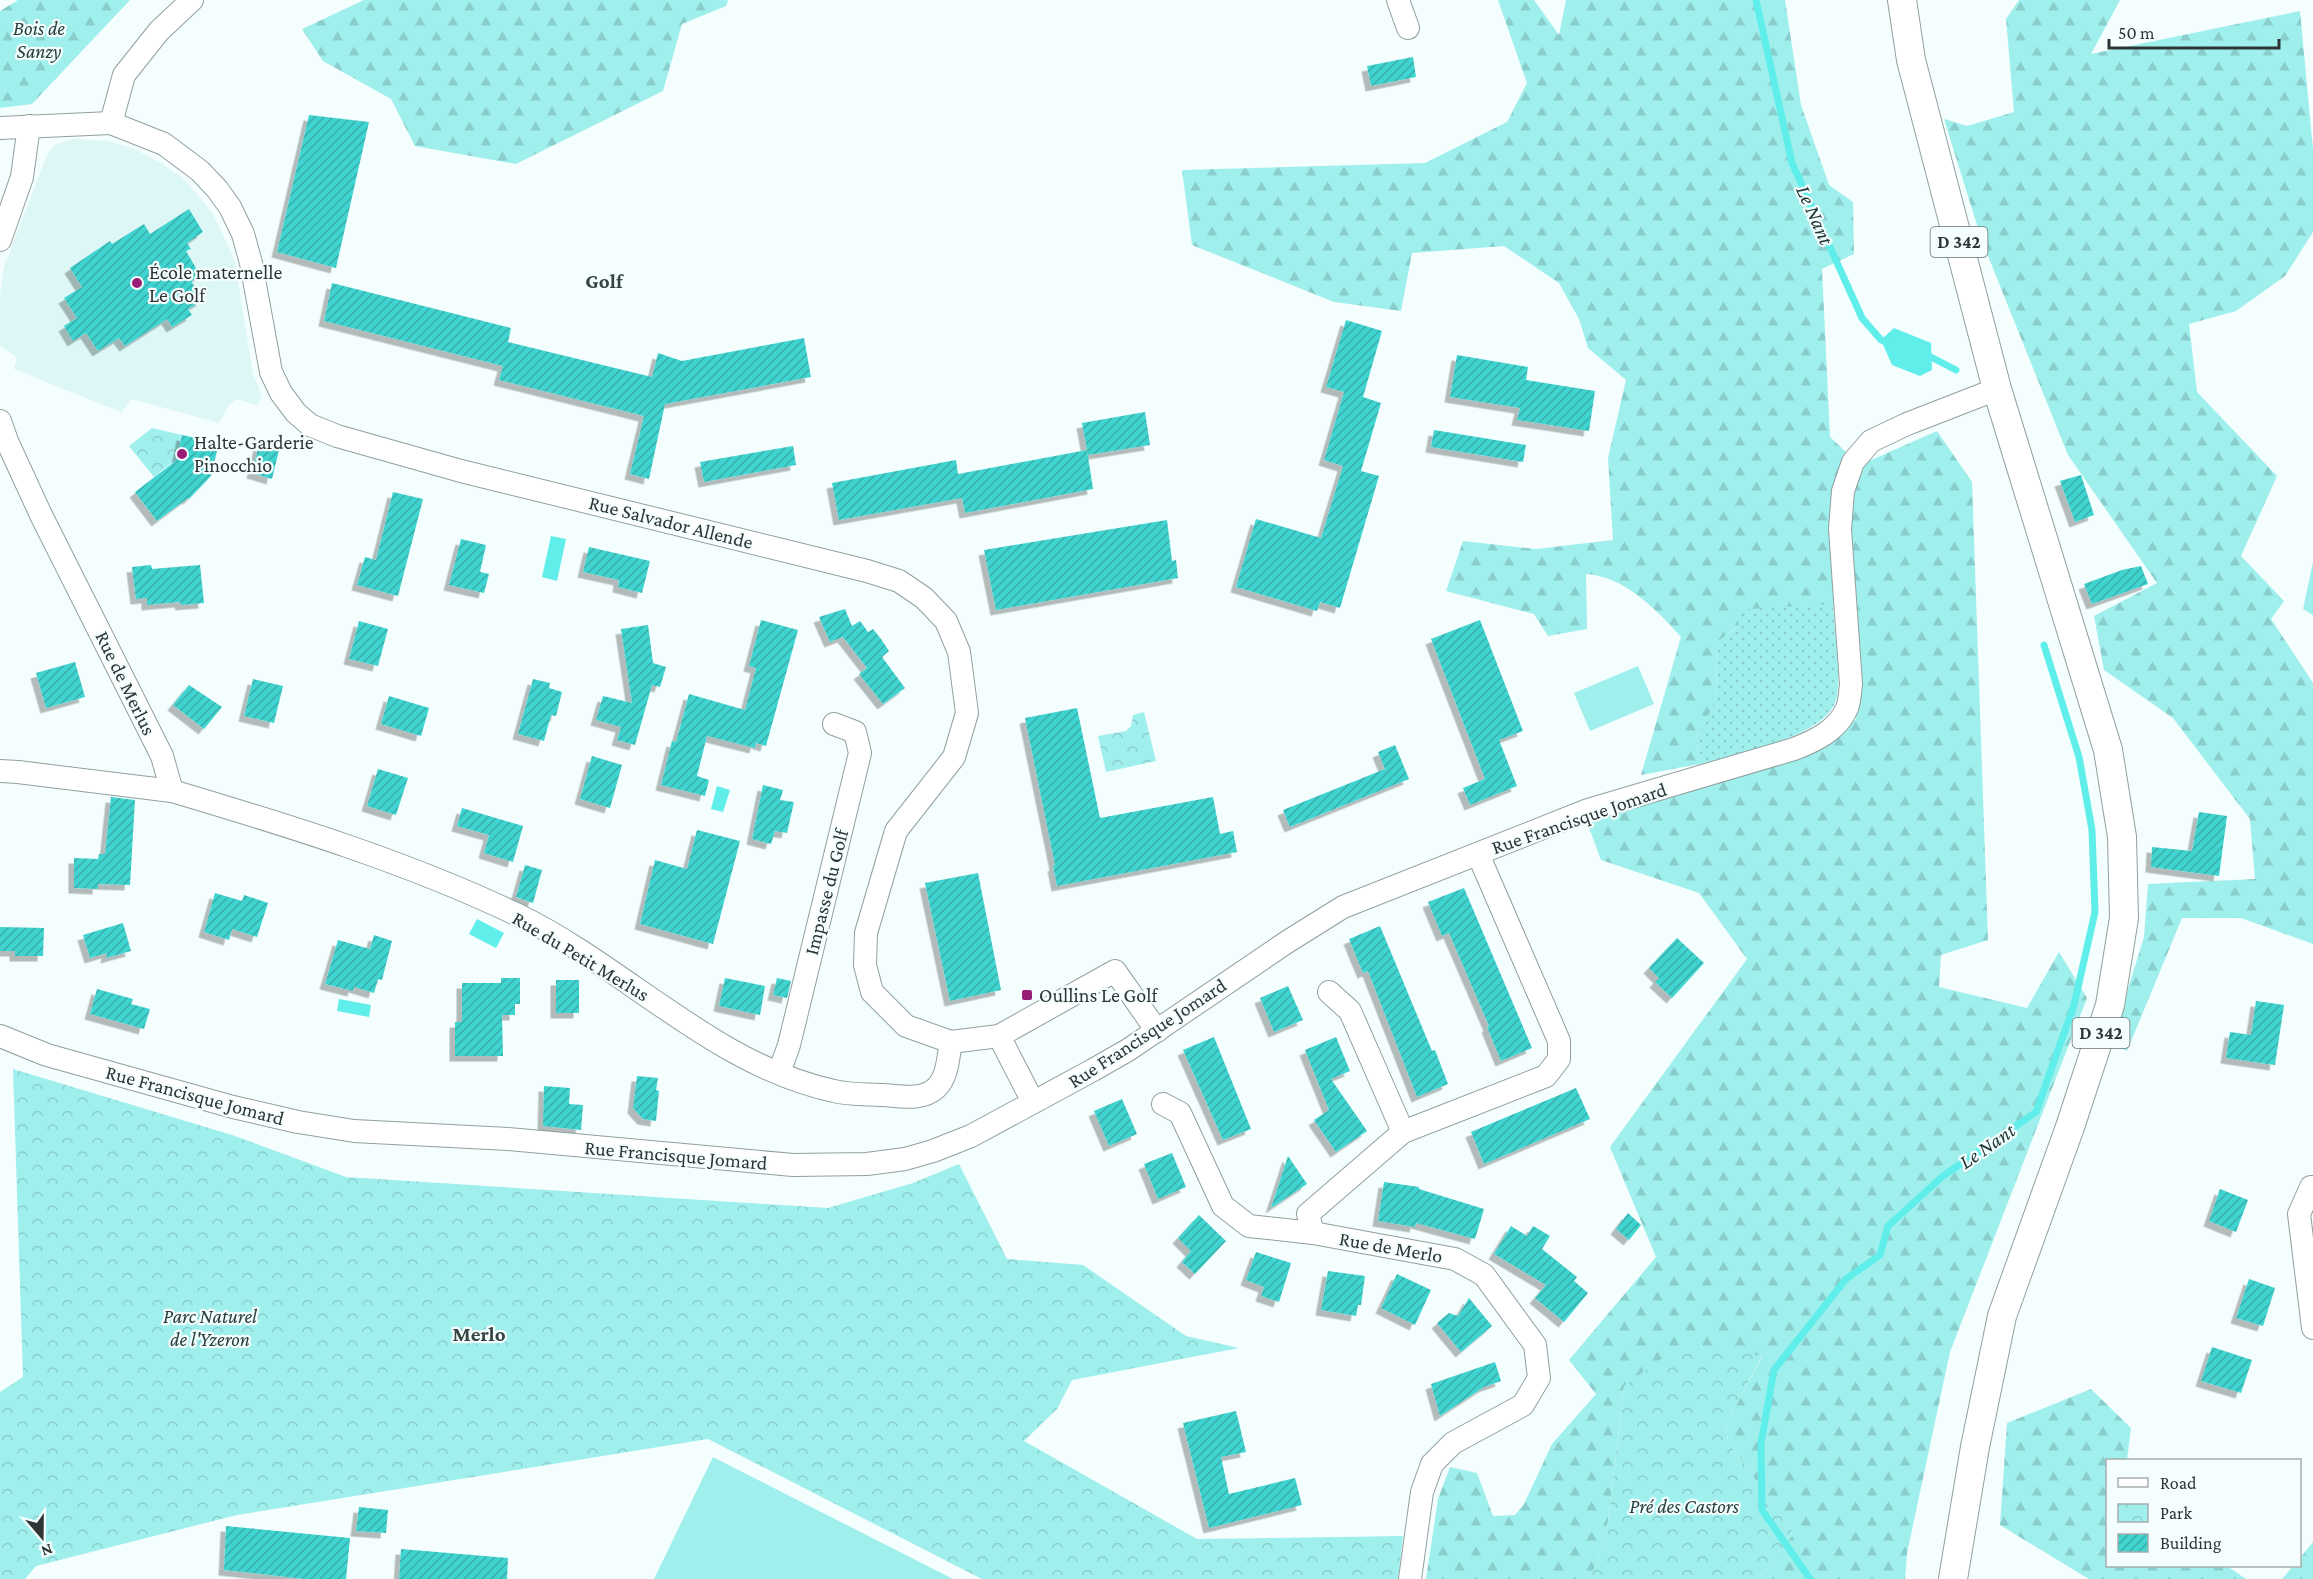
<svg xmlns="http://www.w3.org/2000/svg" width="2313" height="1579" font-family="'Crimson Pro',serif">
<style>
.built{fill:#dcf7f5}
.forest{fill:url(#forest-firs)}
.park{fill:url(#park-crowns)}
.garden{fill:url(#garden-dots)}
.pitch{fill:#9fefed}
.water{fill:#60eeea}
.lines{fill:none;stroke-linecap:round;stroke-linejoin:round}
.stream{stroke:#60eeea;stroke-width:7}
.building{fill:url(#building-hatch);filter:url(#shadow)}
.minor-casing{stroke:#90a09f;stroke-width:24}
.major-casing{stroke:#90a09f;stroke-width:30}
.minor{stroke:#fff;stroke-width:22}
.major{stroke:#fff;stroke-width:28}
.poi-dot{fill:#991d75;stroke:#f4fefe;stroke-width:2}
.labels{text-anchor:middle;dominant-baseline:central;stroke-width:4.5;stroke-linejoin:round;paint-order:stroke}
.shield{fill:#f4fefe;stroke:#697171;stroke-width:1.5}
.shield-label{font-size:18px;font-weight:bold;fill:#2e3534}
.park-label{font-size:20px;font-style:italic;fill:#253e3d;stroke:#f4fefe}
.poi-label{font-size:20px;fill:#2e3534;stroke:#f4fefe;text-anchor:start}
.street-label{font-size:20px;fill:#2e3534;stroke:#f4fefe}
.water-label{font-size:21px;font-style:italic;fill:#1f3736;stroke:#f4fefe}
.neighbourhood-label{font-size:21px;font-weight:bold;fill:#364444;stroke:#f4fefe}
</style>
<defs>
<pattern id="forest-firs" width="22" height="20" patternUnits="userSpaceOnUse" patternTransform="scale(1.5)"><rect width="22" height="20" fill="#9fefed"/><path d="M5 1l3.5 6h-7zM16 11l3.5 6h-7z" fill="#89cecc"/></pattern>
<pattern id="park-crowns" width="20" height="18" patternUnits="userSpaceOnUse" patternTransform="scale(1.5)"><rect width="20" height="18" fill="#9fefed"/><path d="M2 6a3 3 0 1 1 6 0M12 15a3 3 0 1 1 6 0" fill="none" stroke="#89cecc"/></pattern>
<pattern id="garden-dots" width="8" height="8" patternUnits="userSpaceOnUse" patternTransform="scale(1.5)"><rect width="8" height="8" fill="#9fefed"/><path d="M2 2h.1M6 6h.1" fill="none" stroke="#89cecc" stroke-width="1.8" stroke-linecap="round"/></pattern>
<pattern id="building-hatch" width="6" height="6" patternUnits="userSpaceOnUse" patternTransform="scale(1.5)"><rect width="6" height="6" fill="#41d4d1"/><path d="M-1 1l2-2M0 6l6-6M5 7l2-2" fill="none" stroke="#37adaa"/></pattern>
<filter id="shadow"><feDropShadow dx="-5.5" dy="5.5" stdDeviation="0" flood-color="#0004"/></filter>
</defs>
<rect width="100%" height="100%" fill="#f4fefe"/>
<polygon class="built" points="73,139 108,141 135,149 161,163 181,177 200,197 214,216 235,261 253,374 262,396 257,405 237,399 229,405 219,423 132,399 121,412 14,369 17,357 0,346 0,295 4,267 47,155 54,145"/>
<g class="forest">
<polygon points="18,0 130,0 32,104 0,108 0,11"/>
<polygon points="364,0 728,0 726,6 682,24 663,91 516,164 415,146 391,99 323,61 302,29"/>
<path d="M1498,0H1534L1559,35L1566,0H1785L1801,105L1829,185L1853,202L1854,254L1822,269L1830,437L1860,465L1937,431L1972,482L1988,940L1941,955L1939,987L2027,1008L2059,952L2087,998L1950,1352L1907,1553L1905,1579H1758L1794,1533L1728,1442L1726,1424L1762,1357L1624,1386L1606,1538L1590,1579H1426L1438,1499L1450,1467L1477,1473L1493,1516L1515,1515L1524,1504L1552,1444L1596,1394L1569,1360L1656,1257L1610,1147L1747,959L1699,893L1601,860L1587,822L1607,814L1793,761L1820,750L1856,719L1855,600L1739,626L1717,642L1716,701L1695,742L1705,763L1641,775L1681,637C1657,610 1624,576 1586,574L1587,629L1548,636L1534,614L1446,591L1463,541L1536,549L1613,540L1608,458L1626,380L1588,348L1579,319L1559,283L1504,246L1412,253L1401,311L1334,302L1192,245L1182,170L1425,163L1507,122L1527,83Z"/>
<polygon points="2019,0 2120,0 2091,54 2300,11 2313,149 2313,232 2285,276 2236,311 2189,324 2197,392 2277,476 2241,556 2284,601 2271,619 2313,683 2313,944 2241,918 2182,918 2127,1051 2111,1044 2144,937 2148,884 2255,879 2250,819 2173,718 2104,670 2094,616 2157,583 2068,455 1982,241 1944,119 1967,126 2014,112 2006,19"/>
<polygon points="2313,562 2313,615 2303,609"/>
<polygon points="2091,1389 2131,1428 2127,1460 2108,1460 2108,1566 2227,1566 2246,1579 2089,1579 2000,1525 2007,1423"/>
<polygon points="2313,1542 2313,1579 2282,1579 2293,1566 2300,1566 2300,1558"/>
</g>
<g class="park">
<polygon points="152,428 182,435 178,457 182,463 173,462 154,477 129,446"/>
<polygon points="1144,712 1156,761 1106,772 1098,736 1126,731 1131,726 1133,715"/>
<polygon points="13,1069 232,1135 346,1177 828,1208 913,1183 959,1164 1007,1259 1083,1265 1186,1336 1239,1348 1072,1380 1057,1409 1024,1441 1197,1539 1403,1536 1398,1579 982,1579 708,1439 237,1515 36,1566 25,1579 0,1579 0,1392 23,1377"/>
<polygon points="1684,1342 1762,1356 1726,1424 1728,1442 1794,1533 1758,1579 1590,1579 1606,1538 1624,1386"/>
</g>
<path class="garden" d="M1833,604C1834,626 1842,681 1836,700C1825,737 1739,753 1705,763L1695,742L1716,700L1717,642L1739,626L1735,610Z"/>
<g class="pitch">
<polygon points="1638,666 1654,704 1590,731 1574,693"/>
<polygon points="713,1457 953,1579 654,1579"/>
</g>
<g class="water">
<polygon points="1894,328 1931,343 1932,370 1920,376 1892,365 1881,340"/>
<polygon points="551,536 566,539 557,581 542,577"/>
<polygon points="717,786 730,790 723,812 711,809"/>
<polygon points="477,919 504,933 496,948 469,934"/>
<polygon points="339,999 371,1005 369,1017 337,1011"/>
</g>
<g class="lines">
<g class="stream">
<polyline points="1756,0 1792,163 1862,318 1881,340 1890,343"/>
<polyline points="1923,353 1956,370"/>
<polyline points="1810,1579 1762,1510 1761,1443 1774,1370 1846,1279 1880,1255 1888,1226 1943,1176 2036,1112 2074,1005 2095,912 2092,830 2079,757 2044,645"/>
</g>
</g>
<g class="building">
<polygon points="1413,57 1416,77 1371,86 1367,66"/>
<polygon points="309,115 369,122 336,268 277,252"/>
<polygon points="189,209 203,232 187,243 191,249 186,251 200,275 191,281 202,300 188,309 192,315 172,327 167,319 125,346 119,338 98,351 86,333 73,341 64,326 77,318 64,298 82,287 70,268 110,241 112,244 144,224 150,234"/>
<polygon points="332,283 511,328 508,342 652,377 658,353 682,361 804,338 811,377 665,404 649,479 630,474 644,416 499,380 503,366 324,321"/>
<polygon points="1346,320 1382,331 1363,397 1381,403 1361,471 1379,476 1340,608 1320,602 1317,611 1236,587 1256,519 1321,538 1343,466 1324,460 1344,392 1326,387"/>
<polygon points="1457,355 1528,367 1526,380 1595,391 1589,431 1517,420 1520,408 1450,397"/>
<polygon points="1145,412 1150,445 1088,455 1082,423"/>
<polygon points="1434,430 1526,445 1523,462 1431,447"/>
<polygon points="182,435 219,443 211,476 189,499 188,498 157,521 135,492 177,460"/>
<polygon points="259,445 279,450 272,479 252,473"/>
<polygon points="793,446 796,465 704,482 700,462"/>
<polygon points="1087,450 1093,489 965,513 962,498 839,520 832,483 956,460 958,474"/>
<polygon points="2081,475 2094,515 2075,522 2060,481"/>
<polygon points="393,492 423,499 398,596 357,585 365,557 376,560"/>
<polygon points="1167,520 1172,561 1176,560 1178,578 996,610 984,550"/>
<polygon points="461,539 486,545 480,572 489,574 484,593 449,585"/>
<polygon points="589,547 650,561 642,593 618,587 619,580 583,572"/>
<polygon points="151,565 152,569 200,565 204,603 181,605 180,602 147,605 147,598 136,599 132,567"/>
<polygon points="2141,566 2148,584 2092,604 2084,584 2122,570"/>
<polygon points="845,609 852,626 860,621 868,632 873,629 881,639 889,651 882,657 905,688 883,704 859,674 867,668 843,637 830,642 819,617"/>
<polygon points="761,620 798,630 766,746 756,743 755,748 707,736 697,776 709,780 705,796 661,785 672,741 676,742 689,694 745,710 756,668 749,666"/>
<polygon points="1480,620 1523,731 1499,740 1517,786 1470,805 1463,788 1485,779 1431,639"/>
<polygon points="359,621 388,629 378,666 349,659"/>
<polygon points="648,625 653,663 666,667 660,687 652,685 635,745 617,740 621,727 596,720 603,696 632,703 621,629"/>
<polygon points="75,662 85,697 46,708 36,673"/>
<polygon points="253,679 283,686 274,723 244,716"/>
<polygon points="533,679 550,683 549,688 562,692 556,716 551,715 544,741 518,734"/>
<polygon points="189,685 222,707 204,729 173,705"/>
<polygon points="389,696 429,708 421,736 381,724"/>
<polygon points="1077,708 1100,818 1213,797 1220,834 1233,831 1237,852 1057,886 1053,866 1055,865 1025,718"/>
<polygon points="1395,745 1409,779 1290,827 1283,810 1385,769 1378,752"/>
<polygon points="592,756 622,765 610,808 580,799"/>
<polygon points="378,769 408,778 396,815 367,806"/>
<polygon points="763,785 783,790 780,800 794,802 787,833 775,831 771,844 752,839"/>
<polygon points="111,797 135,800 130,885 98,884 98,889 74,888 74,858 98,859 99,854 105,854"/>
<polygon points="462,808 523,826 513,862 484,853 489,835 457,826"/>
<polygon points="2199,812 2227,816 2219,876 2151,867 2152,847 2192,851"/>
<polygon points="697,830 740,841 713,944 640,924 655,860 687,869"/>
<polygon points="525,865 542,870 533,903 516,897"/>
<polygon points="978,873 1001,990 950,1001 925,883"/>
<polygon points="1464,888 1532,1048 1501,1061 1487,1027 1489,1026 1449,933 1442,936 1428,902"/>
<polygon points="215,893 242,901 244,895 268,903 257,937 232,929 229,940 204,932"/>
<polygon points="123,923 131,951 106,958 107,953 90,958 83,935"/>
<polygon points="1380,926 1432,1051 1435,1050 1448,1084 1417,1097 1368,971 1363,973 1349,939"/>
<polygon points="0,927 44,928 43,956 15,956 15,951 0,951"/>
<polygon points="374,935 392,941 382,980 378,979 374,993 354,987 353,991 325,984 338,940 370,949"/>
<polygon points="1677,938 1704,963 1672,998 1655,982 1659,978 1649,968"/>
<polygon points="501,978 520,978 520,1004 515,1004 515,1015 502,1015 503,1056 455,1056 455,1022 462,1022 462,983 501,983"/>
<polygon points="725,978 765,986 760,1015 719,1006"/>
<polygon points="777,978 791,981 787,998 773,995"/>
<rect x="556" y="980" width="23" height="33"/>
<polygon points="1288,986 1303,1020 1274,1032 1260,998"/>
<polygon points="97,989 133,999 131,1004 150,1009 144,1029 90,1014"/>
<polygon points="2256,1001 2284,1005 2275,1065 2226,1058 2230,1032 2251,1035"/>
<polygon points="1214,1037 1251,1129 1223,1140 1183,1050"/>
<polygon points="1336,1037 1350,1071 1331,1079 1367,1131 1336,1152 1314,1120 1329,1110 1305,1050"/>
<polygon points="637,1076 658,1078 656,1090 659,1091 656,1121 643,1119 633,1108"/>
<polygon points="544,1086 570,1088 569,1104 583,1105 581,1130 543,1126"/>
<polygon points="1576,1088 1590,1119 1484,1164 1471,1132"/>
<polygon points="1122,1099 1137,1134 1109,1146 1094,1111"/>
<polygon points="1172,1153 1186,1187 1158,1199 1144,1164"/>
<polygon points="1288,1156 1307,1184 1271,1208"/>
<polygon points="1384,1182 1419,1187 1419,1189 1484,1209 1475,1239 1416,1223 1415,1227 1378,1221"/>
<polygon points="2220,1189 2248,1200 2236,1232 2209,1221"/>
<polygon points="1628,1213 1641,1225 1629,1240 1616,1229"/>
<polygon points="1199,1215 1226,1241 1195,1274 1182,1262 1191,1251 1178,1238"/>
<polygon points="1511,1226 1527,1236 1533,1226 1550,1236 1542,1249 1577,1277 1574,1281 1588,1293 1564,1322 1535,1298 1546,1285 1494,1254"/>
<polygon points="1256,1252 1291,1263 1279,1302 1261,1296 1264,1287 1246,1280"/>
<polygon points="1328,1271 1365,1276 1361,1305 1358,1305 1356,1316 1321,1310"/>
<polygon points="1397,1274 1431,1290 1415,1325 1381,1308"/>
<polygon points="2249,1279 2275,1288 2263,1326 2236,1318"/>
<polygon points="1469,1298 1492,1326 1461,1352 1437,1323 1449,1313 1458,1316"/>
<polygon points="2212,1347 2252,1360 2241,1393 2201,1381"/>
<polygon points="1495,1362 1501,1381 1484,1387 1440,1416 1431,1384"/>
<polygon points="1236,1411 1246,1452 1221,1457 1229,1494 1295,1478 1302,1505 1209,1528 1183,1423"/>
<polygon points="359,1507 388,1510 386,1533 356,1531"/>
<polygon points="226,1526 350,1538 346,1579 305,1579 224,1570"/>
<polygon points="401,1549 508,1558 507,1579 399,1579"/>
</g>
<g class="lines">
<g class="minor-casing">
<g id="minor">
<polyline points="1398,0 1408,28"/>
<polyline points="111,123 124,75 159,31 192,0"/>
<polyline points="0,128 111,123 164,144 200,171 217,189 230,207 243,234 251,263 271,372 281,393 296,413 310,425 337,436 461,471 867,571 899,581 924,598 946,621 959,652 967,713 954,757 896,831 866,933 865,965 872,992 906,1026 951,1042 999,1036 1115,971 1157,1031"/>
<polyline points="0,240 22,177 29,126"/>
<polyline points="0,421 7,441 41,515 162,756 172,791 18,772 0,771"/>
<path d="M172,791C290,826 407,862 518,915C625,967 716,1066 834,1091C849,1095 867,1094 883,1095C900,1096 922,1101 936,1088C948,1077 948,1057 951,1042"/>
<polyline points="1329,992 1350,1011 1403,1132"/>
<path d="M0,1036L47,1055L233,1107L298,1122L354,1131L508,1139L793,1165L867,1164L905,1159L933,1151L971,1136L1093,1070L1128,1050L1287,942L1343,907L1588,810L1794,749C1815,741 1838,730 1847,708C1850,701 1850,691 1851,684L1840,529L1843,491L1853,462L1871,441L1907,424L1997,389"/>
<polyline points="999,1036 1033,1102"/>
<polyline points="779,1073 789,1045 860,753 855,732 834,724"/>
<polyline points="1163,1104 1180,1113 1223,1206 1249,1226 1313,1233"/>
<polyline points="2313,1187 2311,1187 2299,1214 2313,1328"/>
<polyline points="1410,1579 1422,1492 1432,1464 1453,1443 1523,1405 1539,1378 1535,1345 1484,1275 1455,1259 1313,1233 1308,1214 1403,1132 1546,1076 1559,1059 1559,1041 1478,854"/>
</g>
</g>
<g class="major-casing">
<polyline id="major" points="1902,0 1911,60 1997,389 2108,750 2122,837 2124,918 2110,1005 2070,1127 2002,1316 1975,1447 1953,1579"/>
</g>
<use href="#minor" class="minor"/>
<use href="#major" class="major"/>
</g>
<g class="poi-dot">
<circle cx="137" cy="283" r="6"/>
<circle cx="182" cy="454" r="6"/>
<rect x="1021" y="989" width="12" height="12" rx="3"/>
</g>
<g class="labels">
<g class="shield">
<rect x="1930.5" y="227" width="57" height="30" rx="4.5"/>
<rect x="2072.5" y="1018" width="57" height="30" rx="4.5"/>
</g>
<g class="shield-label">
<text x="1959" y="242">D 342</text>
<text x="2101" y="1033">D 342</text>
</g>
<g class="park-label">
<text x="39" y="28">Bois de<tspan x="39" dy="23">Sanzy</tspan></text>
<text x="210" y="1316">Parc Naturel<tspan x="210" dy="23">de l'Yzeron</tspan></text>
<text x="1684" y="1506">Pré des Castors</text>
</g>
<g class="poi-label">
<text x="149" y="272">École maternelle<tspan x="149" dy="23">Le Golf</tspan></text>
<text x="194" y="442">Halte-Garderie<tspan x="194" dy="23">Pinocchio</tspan></text>
<text x="1039" y="995">Oullins Le Golf</text>
</g>
<g class="street-label">
<text transform="translate(671 522) rotate(14)">Rue Salvador Allende</text>
<text transform="translate(126 683) rotate(64)">Rue de Merlus</text>
<text transform="translate(1579 818) rotate(-19)">Rue Francisque Jomard</text>
<text transform="translate(826 892) rotate(-76)">Impasse du Golf</text>
<text transform="translate(581 956) rotate(31)">Rue du Petit Merlus</text>
<text transform="translate(1147 1033) rotate(-33)">Rue Francisque Jomard</text>
<text transform="translate(195 1095) rotate(15)">Rue Francisque Jomard</text>
<text transform="translate(676 1155) rotate(5)">Rue Francisque Jomard</text>
<text transform="translate(1391 1247) rotate(10)">Rue de Merlo</text>
</g>
<g class="water-label">
<text transform="translate(1815 215) rotate(66)">Le Nant</text>
<text transform="translate(1987 1146) rotate(-35)">Le Nant</text>
</g>
<g class="neighbourhood-label">
<text x="604" y="281">Golf</text>
<text x="479" y="1334">Merlo</text>
</g>
</g>
<rect x="2106" y="1459" width="195" height="108" fill="#f4fefe" stroke="#a5aead" stroke-width="1.5"/>
<rect x="2118" y="1478" width="30" height="9" fill="#ffffff" stroke="#a5aead" stroke-width="1.5"/>
<text x="2160" y="1489" font-size="18" fill="#2e3534">Road</text>
<rect x="2118" y="1504" width="30" height="18" fill="url(#park-crowns)" stroke="#a5aead" stroke-width="1.5"/>
<text x="2160" y="1519" font-size="18" fill="#2e3534">Park</text>
<rect x="2118" y="1534" width="30" height="18" fill="url(#building-hatch)" stroke="#a5aead" stroke-width="1.5"/>
<text x="2160" y="1549" font-size="18" fill="#2e3534">Building</text>
<g transform="translate(42 1537) rotate(160)" stroke="#f4fefe" stroke-width="4.5" paint-order="stroke">
<path d="M0-4.5L10 22L0 15L-10 22Z" fill="#2e3534"/>
<text y="-9" font-size="16" font-weight="bold" text-anchor="middle" fill="#2e3534">N</text>
</g>
<path d="M2109 39v9h170v-9" fill="none" stroke="#2e3534" stroke-width="3"/>
<text x="2118" y="39" font-size="18" fill="#2e3534" stroke="#f4fefe" stroke-width="4.5" paint-order="stroke">50 m</text>
</svg>
